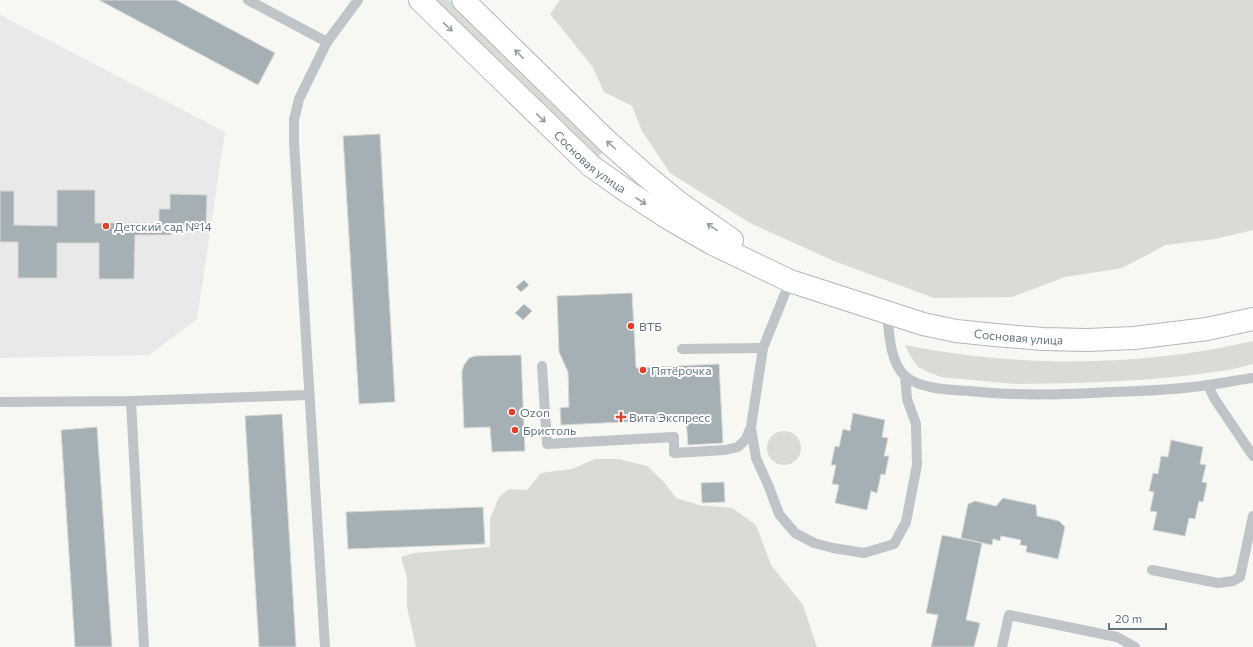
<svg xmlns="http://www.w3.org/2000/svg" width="1253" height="647" font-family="Commissioner,sans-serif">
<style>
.built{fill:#e8e9e8}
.green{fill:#d8dcd4}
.building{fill:#a5b0b4;stroke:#d9d9d7}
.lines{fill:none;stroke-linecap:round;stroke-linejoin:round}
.secondary-casing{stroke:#b1b8bb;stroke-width:24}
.lane{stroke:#bec4c7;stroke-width:10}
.secondary{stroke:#fff;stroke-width:22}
.oneway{stroke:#929fa5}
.poi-dot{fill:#e1412b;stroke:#fff;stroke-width:1.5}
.labels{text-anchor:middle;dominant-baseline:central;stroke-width:4;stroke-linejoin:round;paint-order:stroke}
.street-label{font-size:12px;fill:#63767f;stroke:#fff}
.poi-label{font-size:12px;fill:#63767f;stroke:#fff;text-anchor:start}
</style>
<rect width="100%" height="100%" fill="#f7f7f4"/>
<polygon class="built" points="0,15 225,132 197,319 149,355 0,358"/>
<g class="green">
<polygon points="436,0 449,0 604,151 597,158"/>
<polygon points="560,0 1253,0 1253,230 1215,239 1166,245 1122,268 1065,277 1012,297 934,298 834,261 750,223 670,173 642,131 632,106 604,92 592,66 550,14"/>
<path d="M1253,341V364L1229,370L1184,376L1140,380L1079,383L1015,384L941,377L928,372L918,367L911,357L905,345C1018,368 1141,367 1253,341Z"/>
<circle cx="784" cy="448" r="17"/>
<polygon points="595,459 618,459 647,466 663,481 676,498 699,505 732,508 756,525 771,565 803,605 817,647 416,647 407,607 407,578 401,557 414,553 490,547 490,519 499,497 509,489 527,490 541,473 572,469"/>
</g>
<g class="building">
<polygon points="99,0 176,0 275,53 258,85"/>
<polygon points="380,134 395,402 359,404 343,136"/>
<polygon points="57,190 95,190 95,223 159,223 159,209 170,209 170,194 207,195 206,227 171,226 171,235 135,235 134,279 99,279 99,243 57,243 57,278 18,278 18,242 0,242 0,191 14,191 14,225 57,226"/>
<polygon points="524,280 529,285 521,292 516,287"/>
<polygon points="632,293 636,368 719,364 723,443 688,445 686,419 561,425 560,408 569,407 568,372 559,352 557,296"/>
<polygon points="524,304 532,311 523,320 515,313"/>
<polygon points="521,355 525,451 492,452 490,427 464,428 462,379 462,371 464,365 469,358 475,356"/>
<polygon points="853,413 885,420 882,437 888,438 884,456 889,456 885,475 881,474 877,493 871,491 867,510 835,503 839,485 832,484 836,465 831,465 835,446 839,447 843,429 850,431"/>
<polygon points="282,414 296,647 259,647 245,416"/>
<polygon points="97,427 112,647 75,647 61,430"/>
<polygon points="1171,440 1203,447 1200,464 1206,465 1202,482 1207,483 1203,502 1199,501 1195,519 1189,518 1185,536 1153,530 1157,512 1150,511 1154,492 1149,491 1153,473 1158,474 1161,456 1168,457"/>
<polygon points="724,482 725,502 702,503 701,483"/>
<polygon points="1003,498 1036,505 1037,516 1059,521 1065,527 1058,559 1026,552 1027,546 1020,545 1021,540 1001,536 1000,541 993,539 992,545 961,538 968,504 975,501 996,506"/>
<polygon points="483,507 485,544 348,549 346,512"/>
<polygon points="942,535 982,543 966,620 980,623 974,647 931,647 938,615 926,613"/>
</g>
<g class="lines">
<g class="secondary-casing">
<g id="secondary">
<path id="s1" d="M420,0L591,166L628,192L668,218L713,244L790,281L923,324L956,331L995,335L1043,339L1087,340L1134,338L1207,329L1253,319"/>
<polyline points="463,0 608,142 644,174 678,202 732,240"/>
</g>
</g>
<g class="lane">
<polyline points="248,0 327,42"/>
<path d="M887,313C889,332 890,363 905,376C920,389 950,390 969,391C1016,396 1064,395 1111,392C1144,391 1176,390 1208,385C1223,383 1238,380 1253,378"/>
<polyline points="682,349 763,348"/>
<polyline points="542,366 547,444 674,437 674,453 725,450 738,447 746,439 751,427 763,348 790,281"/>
<polyline points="1208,385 1214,398 1253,456"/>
<polyline points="131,401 144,647"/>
<polyline points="0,402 131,401 309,395"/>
<polyline points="751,428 756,458 769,487 779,514 795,533 814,543 833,548 864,553 894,544 906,522 917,465 916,424 907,399 905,376"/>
<polyline points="1152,570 1218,583 1233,581 1240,577 1253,516"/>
<polyline points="325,647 294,142 294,120 299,99 327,42 358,0"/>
<polyline points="1002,647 1009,615 1117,637 1135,647"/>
</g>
<use href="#secondary" class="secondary"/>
</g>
<defs><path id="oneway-shaft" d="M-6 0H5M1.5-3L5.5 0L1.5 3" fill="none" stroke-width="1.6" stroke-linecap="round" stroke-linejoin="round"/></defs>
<g class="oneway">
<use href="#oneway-shaft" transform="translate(448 27) rotate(44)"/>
<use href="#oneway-shaft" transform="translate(519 54) rotate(-135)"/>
<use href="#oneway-shaft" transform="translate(541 118) rotate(44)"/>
<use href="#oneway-shaft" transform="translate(611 145) rotate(-138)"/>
<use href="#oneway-shaft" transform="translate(641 201) rotate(33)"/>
<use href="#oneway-shaft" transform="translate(712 227) rotate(-145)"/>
</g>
<g class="poi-dot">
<circle cx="106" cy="226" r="4"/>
<circle cx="631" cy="326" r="4"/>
<circle cx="643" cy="370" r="4"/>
<circle cx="512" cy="412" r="4"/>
<path d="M619 411h4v4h4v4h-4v4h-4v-4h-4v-4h4z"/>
<circle cx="515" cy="430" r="4"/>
</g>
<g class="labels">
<g class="street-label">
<text stroke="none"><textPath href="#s1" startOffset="235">Сосновая улица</textPath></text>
<text stroke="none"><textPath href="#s1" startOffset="705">Сосновая улица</textPath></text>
</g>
<g class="poi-label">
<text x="114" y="226">Детский сад №14</text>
<text x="639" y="326">ВТБ</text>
<text x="651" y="370">Пятёрочка</text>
<text x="520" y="412">Ozon</text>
<text x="629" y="417">Вита Экспресс</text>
<text x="523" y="430">Бристоль</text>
</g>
</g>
<path d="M1109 623v6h57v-6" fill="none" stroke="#63767f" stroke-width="2"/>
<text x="1115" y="623" font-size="12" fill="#63767f" stroke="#ffffff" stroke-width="3" paint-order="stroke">20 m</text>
</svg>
